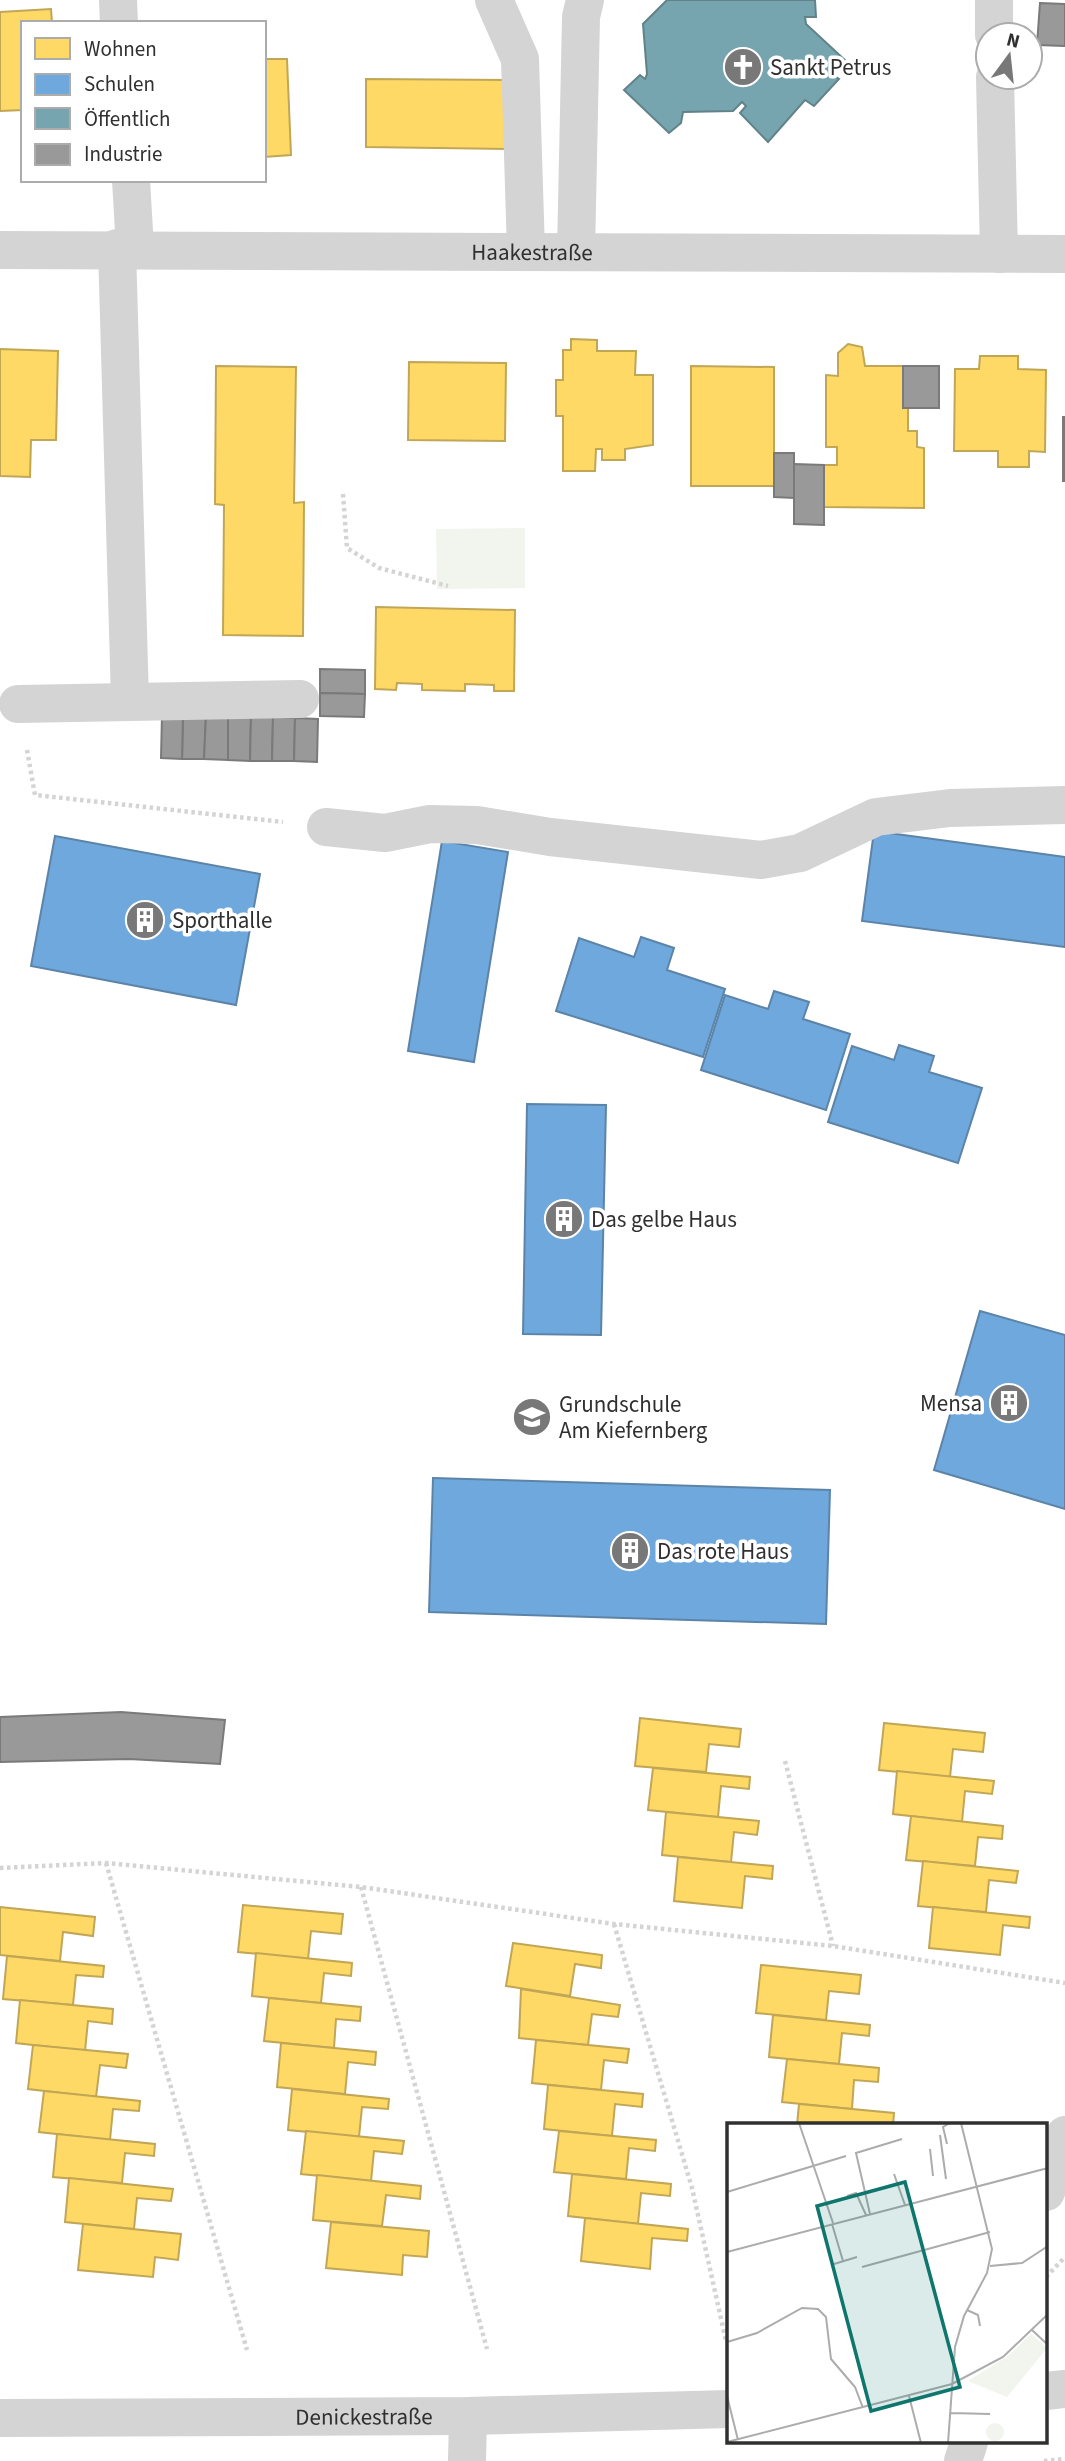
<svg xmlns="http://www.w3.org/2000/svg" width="1065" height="2461" font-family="'Source Sans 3',sans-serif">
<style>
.green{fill:#f1f5ed}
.homes{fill:#ffd966;stroke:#c1a656;stroke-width:2}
.schools{fill:#6fa8dc;stroke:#5c84a8;stroke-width:2}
.public{fill:#76a5af;stroke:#618289;stroke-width:2}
.industry{fill:#999;stroke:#7a7a7a;stroke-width:2}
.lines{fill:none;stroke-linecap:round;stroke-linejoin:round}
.path{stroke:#d4d4d4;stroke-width:4.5;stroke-dasharray:3.5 3.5;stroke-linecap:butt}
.minor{stroke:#d4d4d4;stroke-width:38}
.labels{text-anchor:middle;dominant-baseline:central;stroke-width:7;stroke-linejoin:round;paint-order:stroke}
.poi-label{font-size:23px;fill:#303030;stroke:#fff;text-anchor:start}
.street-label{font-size:23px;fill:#303030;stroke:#fff}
.inset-road{fill:none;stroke:#acacac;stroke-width:2}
.view{fill:#0f766e;fill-opacity:0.15;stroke:#0f766e;stroke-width:3.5}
.inset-edge{fill:none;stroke:#303030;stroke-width:3.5}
</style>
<rect width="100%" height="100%" fill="#fff"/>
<polygon class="green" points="525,528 525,588 437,589 436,529"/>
<g class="homes">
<polygon points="51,9 52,23 23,23 23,110 0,111 0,12"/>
<polygon points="264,59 287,59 291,155 264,157"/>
<polygon points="366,79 509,80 508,149 366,147"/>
<polygon points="571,339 597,340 597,351 636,351 635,375 653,375 653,445 625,449 625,460 602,460 602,449 596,449 595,471 563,471 563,416 556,416 556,380 563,380 563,350 571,350"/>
<polygon points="848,344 862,347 865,366 903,366 903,408 908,407 908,431 917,431 917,447 924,448 924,508 824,507 824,465 837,465 837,447 826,447 826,375 838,376 838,353"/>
<polygon points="0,349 58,351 56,440 31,440 30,477 0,476"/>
<polygon points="980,356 1018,356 1018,369 1046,370 1045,452 1029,451 1029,467 998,467 998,451 954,451 955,369 979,369"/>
<polygon points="409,362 506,363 505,441 408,440"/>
<polygon points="216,366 296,367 294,503 304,502 303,636 223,635 224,505 215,504"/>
<polygon points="691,366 774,367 774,486 691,486"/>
<polygon points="376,607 515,610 514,691 494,691 494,685 465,684 465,691 422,690 422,684 397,683 396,690 375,689"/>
<polygon points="640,1718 741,1729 739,1747 709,1744 706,1772 635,1766"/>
<polygon points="884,1723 985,1733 983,1752 953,1749 950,1777 879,1770"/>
<polygon points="653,1768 750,1777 749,1789 721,1786 718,1817 648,1810"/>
<polygon points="897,1771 994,1781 992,1794 965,1791 962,1822 893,1814"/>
<polygon points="666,1812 759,1821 757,1835 734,1832 731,1862 662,1855"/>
<polygon points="911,1816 1003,1826 1002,1839 978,1837 975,1866 906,1860"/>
<polygon points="678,1857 773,1866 772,1879 745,1876 742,1908 674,1901"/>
<polygon points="923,1861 1018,1871 1016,1883 989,1880 986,1912 918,1906"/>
<polygon points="243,1905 343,1914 341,1934 311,1931 308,1959 238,1952"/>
<polygon points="0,1907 95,1917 93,1936 63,1932 60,1961 0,1955"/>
<polygon points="933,1907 1030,1917 1029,1928 1003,1925 1000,1955 929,1948"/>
<polygon points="513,1943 602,1955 601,1968 575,1964 570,1996 506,1986"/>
<polygon points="256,1953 352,1963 351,1976 324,1973 321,2003 252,1996"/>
<polygon points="7,1956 104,1966 103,1977 76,1975 73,2005 3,1999"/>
<polygon points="761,1965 861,1975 859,1994 829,1991 826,2020 756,2013"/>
<polygon points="521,1989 620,2005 618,2017 592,2014 588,2045 519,2038"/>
<polygon points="269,1998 361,2007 360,2021 336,2019 334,2048 264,2041"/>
<polygon points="20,2000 113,2009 112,2024 88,2021 85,2051 16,2043"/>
<polygon points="773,2015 870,2025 869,2036 842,2033 839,2064 769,2057"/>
<polygon points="536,2040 629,2049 627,2063 604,2060 601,2090 532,2083"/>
<polygon points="281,2043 376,2052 375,2065 348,2062 345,2094 277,2087"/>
<polygon points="33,2045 128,2054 126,2068 100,2065 96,2097 28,2089"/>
<polygon points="787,2059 879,2068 878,2082 854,2080 852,2109 782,2102"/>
<polygon points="548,2085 643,2094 642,2107 615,2104 612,2136 544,2129"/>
<polygon points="292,2089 389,2099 388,2109 362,2107 359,2137 288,2130"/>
<polygon points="44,2091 140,2101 139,2111 113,2109 110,2140 39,2132"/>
<polygon points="799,2104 894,2113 893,2125 797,2125"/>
<polygon points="306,2131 404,2141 402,2154 374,2151 371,2181 301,2174"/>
<polygon points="559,2131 656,2140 655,2151 629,2148 626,2179 554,2172"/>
<polygon points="57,2134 155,2144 154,2156 125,2153 122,2183 53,2177"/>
<polygon points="572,2174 671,2184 670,2196 641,2193 638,2224 568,2216"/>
<polygon points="317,2175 421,2186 420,2199 386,2195 382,2226 313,2220"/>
<polygon points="69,2178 173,2189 171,2201 137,2198 134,2229 65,2222"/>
<polygon points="585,2218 688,2229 687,2241 652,2238 650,2269 581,2261"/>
<polygon points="331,2222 429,2231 427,2257 403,2255 402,2275 326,2268"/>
<polygon points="83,2224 181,2234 178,2260 155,2257 153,2277 78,2270"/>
</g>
<g class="schools">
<polygon points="874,831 1065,857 1065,947 862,921"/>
<polygon points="55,836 260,874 236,1005 31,966"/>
<polygon points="442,841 508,852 474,1062 408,1051"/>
<polygon points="641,937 674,948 667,970 725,989 703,1057 556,1011 579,938 634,957"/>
<polygon points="774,991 809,1002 803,1019 850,1034 826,1110 701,1070 725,995 768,1009"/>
<polygon points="899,1045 934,1056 929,1072 982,1088 958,1163 828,1122 852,1046 894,1060"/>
<polygon points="527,1104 606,1105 601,1335 523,1334"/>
<polygon points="980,1311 1065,1335 1065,1509 934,1470"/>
<polygon points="433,1478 830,1490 826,1624 429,1612"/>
</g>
<polygon class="public" points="667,0 815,0 816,17 805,17 806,24 845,60 833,75 839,79 814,106 805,100 768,142 740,113 746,106 742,102 733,111 683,112 681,123 669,133 624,90 640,75 645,79 647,74 643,24"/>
<g class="industry">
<polygon points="1040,3 1065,4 1065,46 1037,45"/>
<rect x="903" y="366" width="36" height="42"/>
<rect x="1063" y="417" width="2" height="64"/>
<polygon points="774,453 794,453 794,498 774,497"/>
<polygon points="794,464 824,465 824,525 794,524"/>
<polygon points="320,669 365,670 365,694 320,693"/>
<polygon points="320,693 365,694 364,717 320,716"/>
<polygon points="183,714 206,715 204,759 182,759"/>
<polygon points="183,714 182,759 161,758 162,715"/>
<polygon points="206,715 228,716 228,760 204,759"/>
<polygon points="228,716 251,716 250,761 228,760"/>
<polygon points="251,716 273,717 272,761 250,761"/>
<polygon points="273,717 295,718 294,761 272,761"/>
<polygon points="295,718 318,719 317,762 294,761"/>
<polygon points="121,1712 225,1720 220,1764 129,1759 0,1762 0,1717"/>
</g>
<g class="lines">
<g class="path">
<polyline points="343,494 347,548 379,568 448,586"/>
<polyline points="27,750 35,795 283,822"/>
<polyline points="785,1761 833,1946"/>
<polyline points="106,1863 247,2350"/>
<polyline points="0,1868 106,1863 361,1887 614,1924 833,1946 1065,1983"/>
<polyline points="361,1887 487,2349"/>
<polyline points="614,1924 692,2188 726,2341"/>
<polyline points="1046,2277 1065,2257"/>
<polyline points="1044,2461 1065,2459"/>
</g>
<g class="minor">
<polyline points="118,0 119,23"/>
<polyline points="494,0 520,59 526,251"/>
<polyline points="994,0 994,35"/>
<polyline points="995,77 999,254"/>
<polyline points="131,180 135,248"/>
<polyline points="117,248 130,700"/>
<path id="s1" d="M0,250L1065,254"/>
<polyline points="576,252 581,17 585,0"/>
<polyline points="18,704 300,699"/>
<polyline points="326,827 385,833 430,824 477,825 550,837 761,860 800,853 876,817 950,808 1065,805"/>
<polyline points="1046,2192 1065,2135"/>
<polyline points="1046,2391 1065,2389"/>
<path id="s2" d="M0,2418L468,2416L729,2409"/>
<polyline points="467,2461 468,2416"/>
<polyline points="963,2461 969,2442"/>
</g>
</g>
<defs>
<g id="church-disc" transform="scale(2.0125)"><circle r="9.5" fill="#787878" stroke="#fff"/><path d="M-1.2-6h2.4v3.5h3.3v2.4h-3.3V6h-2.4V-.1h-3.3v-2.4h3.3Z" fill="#fff"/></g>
<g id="building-disc" transform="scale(2.0125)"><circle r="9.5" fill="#787878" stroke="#fff"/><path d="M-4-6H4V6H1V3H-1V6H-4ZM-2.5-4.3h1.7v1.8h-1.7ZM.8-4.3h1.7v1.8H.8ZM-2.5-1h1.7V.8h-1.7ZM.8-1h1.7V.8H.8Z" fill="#fff"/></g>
<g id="school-disc" transform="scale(2.0125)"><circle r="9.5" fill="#787878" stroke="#fff"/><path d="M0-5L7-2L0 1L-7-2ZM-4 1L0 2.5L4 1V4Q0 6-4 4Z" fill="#fff"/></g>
</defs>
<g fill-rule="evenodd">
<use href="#church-disc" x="743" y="67"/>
<use href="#building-disc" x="145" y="920"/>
<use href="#building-disc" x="564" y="1219"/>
<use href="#building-disc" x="1009" y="1403"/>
<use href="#school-disc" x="532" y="1417"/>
<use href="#building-disc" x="630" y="1551"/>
</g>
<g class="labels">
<g class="poi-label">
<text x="770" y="67">Sankt Petrus</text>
<text x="172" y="920">Sporthalle</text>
<text x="591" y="1219">Das gelbe Haus</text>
<text x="982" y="1403" text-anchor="end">Mensa</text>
<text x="559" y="1404">Grundschule<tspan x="559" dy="26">Am Kiefernberg</tspan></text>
<text x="657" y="1551">Das rote Haus</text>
</g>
<g class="street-label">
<text stroke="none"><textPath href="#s1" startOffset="532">Haakestraße</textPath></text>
<text stroke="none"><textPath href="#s2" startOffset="364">Denickestraße</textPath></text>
</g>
</g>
<g transform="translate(727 2123)">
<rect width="320" height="320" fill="#fff"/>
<path d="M304,211L320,225L280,274L241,258L281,233ZM259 309a9 9 0 1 1 18 0a9 9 0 1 1-18 0Z" fill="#f1f5ed"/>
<path class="inset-road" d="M72,0L106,100M213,12L219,56M220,21L216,4L223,0M203,26L206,53M167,51L178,82M0,69L119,33M120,73L129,70L139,92M143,91L129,30L175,16M105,101L116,138M0,129L321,45M107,141L130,134M263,143L295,140L321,123M135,144L263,109M240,187L251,192L253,203M305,207L321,222M0,219L30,210L75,185L91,186L99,194L104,236L128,264L136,285M0,273L11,317M182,273L194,320M224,290L263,291M0,319L225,261L276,234L321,191M221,320L228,224L237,193L260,150L265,126L234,0"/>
<path class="view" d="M178,59L233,264L144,288L90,83Z"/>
<rect width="320" height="320" class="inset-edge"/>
</g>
<rect x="21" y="21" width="245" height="161" fill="#ffffff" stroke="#acacac" stroke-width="2"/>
<rect x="35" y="38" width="35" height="21" fill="#ffd966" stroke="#acacac" stroke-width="2"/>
<text x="84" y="56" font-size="21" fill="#303030">Wohnen</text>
<rect x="35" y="74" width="35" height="21" fill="#6fa8dc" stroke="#acacac" stroke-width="2"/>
<text x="84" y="91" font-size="21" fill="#303030">Schulen</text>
<rect x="35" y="108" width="35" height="21" fill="#76a5af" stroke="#acacac" stroke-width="2"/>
<text x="84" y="126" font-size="21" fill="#303030">Öffentlich</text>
<rect x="35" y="144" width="35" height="21" fill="#999999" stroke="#acacac" stroke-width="2"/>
<text x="84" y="161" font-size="21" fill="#303030">Industrie</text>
<g transform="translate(1009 56) rotate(15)"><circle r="33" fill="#ffffff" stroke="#acacac" stroke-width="2"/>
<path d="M0-5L12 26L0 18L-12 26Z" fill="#787878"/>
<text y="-10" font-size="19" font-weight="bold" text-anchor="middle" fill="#303030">N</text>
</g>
</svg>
